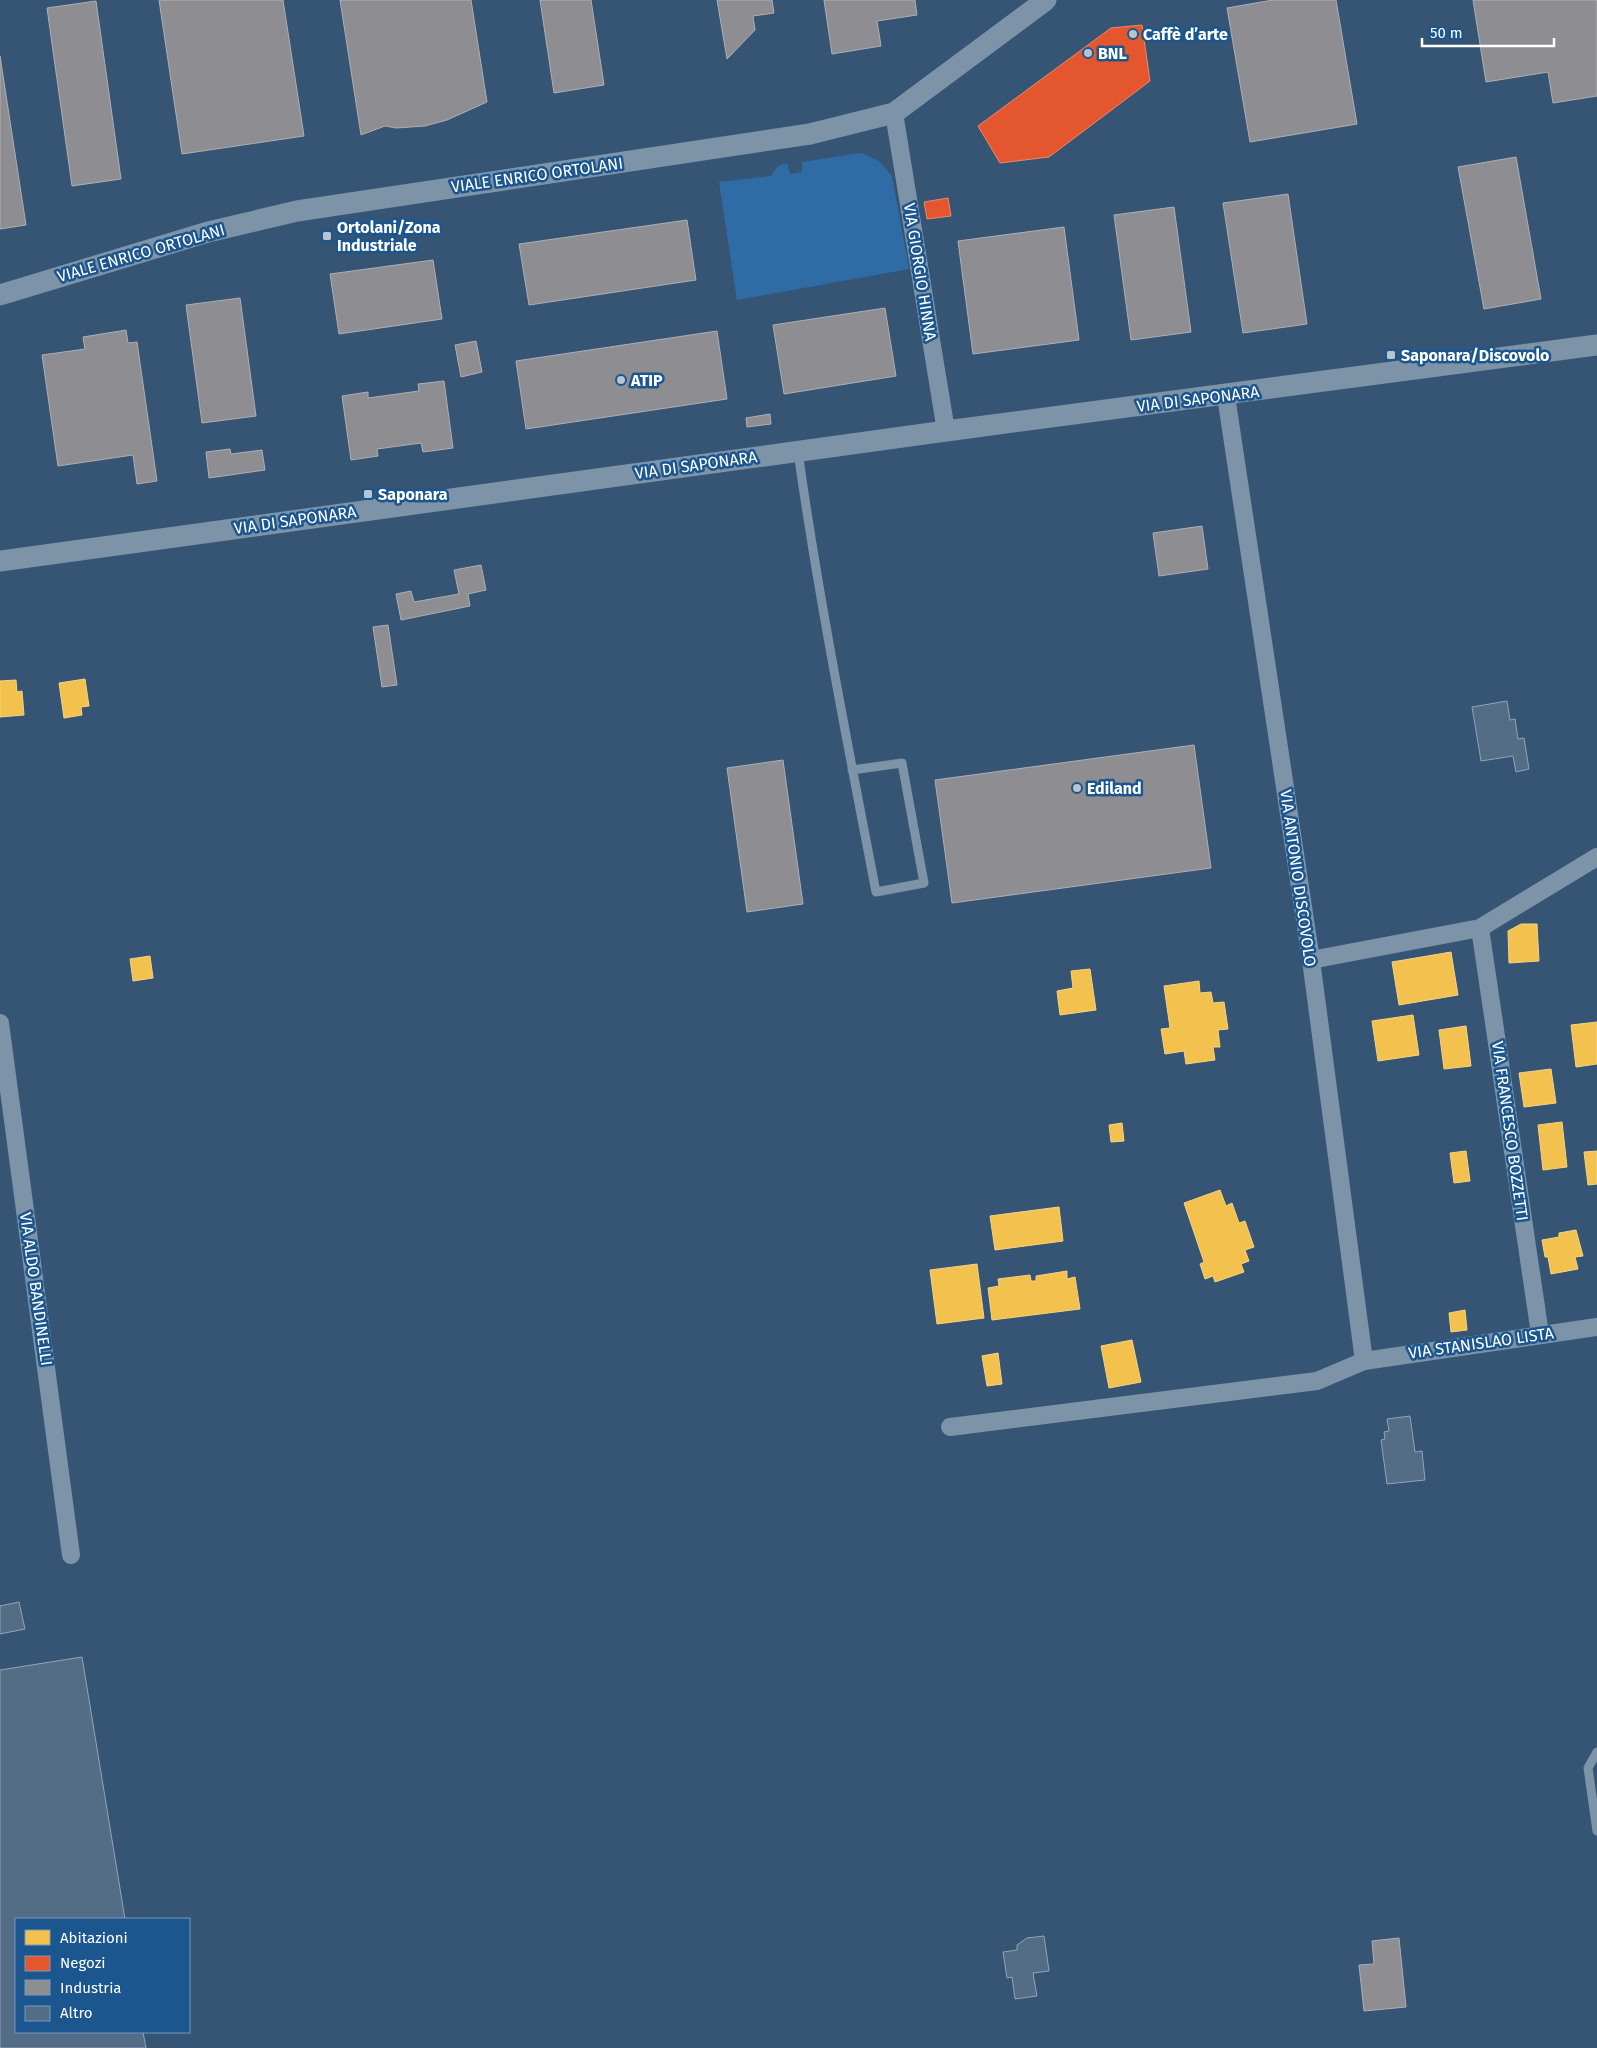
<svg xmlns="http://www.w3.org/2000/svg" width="1597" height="2048" font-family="'Fira Sans',sans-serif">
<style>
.green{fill:#2f6ca5}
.homes{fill:#f2c14e;stroke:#f6d483}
.shops{fill:#e4572e;stroke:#ec896d}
.industry{fill:#8d8d92;stroke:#afafb3}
.building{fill:#546d86;stroke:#92a4b6}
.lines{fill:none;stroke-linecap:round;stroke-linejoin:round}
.service{stroke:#7d93a8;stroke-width:9}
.minor{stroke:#7d93a8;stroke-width:18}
.tertiary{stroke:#7d93a8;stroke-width:21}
.poi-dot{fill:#b9c4ce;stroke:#1b568f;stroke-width:2}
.labels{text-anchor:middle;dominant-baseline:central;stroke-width:5;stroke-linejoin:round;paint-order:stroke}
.poi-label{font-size:16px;font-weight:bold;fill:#fff;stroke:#1b568f;text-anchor:start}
.street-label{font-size:16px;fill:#fff;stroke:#1b568f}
</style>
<rect width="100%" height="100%" fill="#365574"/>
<polygon class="green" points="861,153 879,161 892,176 909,269 737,300 719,182 771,176 778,166 787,163 790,174 802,172 802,162"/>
<g class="homes">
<polygon points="85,679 89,706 81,707 82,715 64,718 59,683"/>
<polygon points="16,680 17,692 22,691 24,715 0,717 0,681"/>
<polygon points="1521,924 1537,924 1539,961 1509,963 1508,931"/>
<polygon points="1451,952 1458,995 1399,1005 1392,962"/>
<polygon points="150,956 153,978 133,981 130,959"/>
<polygon points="1090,969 1096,1010 1060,1015 1057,991 1073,988 1071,971"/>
<polygon points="1199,981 1200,993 1211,992 1213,1003 1224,1002 1228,1029 1218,1030 1220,1047 1213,1047 1215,1060 1186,1064 1184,1051 1165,1054 1161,1029 1170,1028 1164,986"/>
<polygon points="1413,1015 1419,1055 1378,1061 1372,1021"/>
<polygon points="1597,1022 1597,1064 1576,1067 1571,1025"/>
<polygon points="1466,1026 1471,1066 1444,1069 1439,1030"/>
<polygon points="1551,1069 1556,1103 1524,1107 1519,1073"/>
<polygon points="1562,1122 1567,1167 1543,1170 1538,1125"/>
<polygon points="1122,1123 1124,1141 1111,1142 1109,1125"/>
<polygon points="1466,1151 1470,1181 1454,1183 1450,1153"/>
<polygon points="1597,1151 1597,1184 1588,1185 1584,1152"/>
<polygon points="1220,1190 1226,1206 1232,1203 1239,1223 1245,1221 1254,1247 1245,1250 1249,1261 1241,1264 1244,1272 1215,1282 1213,1276 1205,1279 1200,1264 1204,1262 1184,1203"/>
<polygon points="1059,1207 1063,1241 995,1250 990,1216"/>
<polygon points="1576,1230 1583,1256 1575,1257 1578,1269 1551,1274 1548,1257 1545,1257 1542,1240 1559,1237 1559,1233"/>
<polygon points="977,1264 984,1318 937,1324 930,1270"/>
<polygon points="1067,1271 1067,1279 1075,1277 1080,1309 992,1320 988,1288 999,1286 998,1279 1030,1275 1031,1281 1036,1281 1036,1276"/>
<polygon points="1465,1310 1467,1330 1451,1332 1449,1313"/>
<polygon points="1132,1340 1141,1382 1109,1388 1101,1346"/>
<polygon points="998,1353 1002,1384 987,1386 982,1356"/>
</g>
<g class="shops">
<polygon points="1142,25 1150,81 1049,157 1000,163 978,126 1111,28"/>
<polygon points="948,198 951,216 927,219 924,202"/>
</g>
<g class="industry">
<polygon points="159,0 283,0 304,136 182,154"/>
<polygon points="340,0 471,0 487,102 447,120 425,126 396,128 385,126 361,135"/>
<polygon points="540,0 591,0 604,85 554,93"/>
<polygon points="717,0 772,0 774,13 753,16 755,30 727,59"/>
<polygon points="824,0 915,0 917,15 877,21 881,46 832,54"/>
<polygon points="1273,0 1336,0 1357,124 1250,142 1227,8"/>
<polygon points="1473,0 1597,0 1597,96 1553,103 1548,72 1486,82"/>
<polygon points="96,1 121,179 72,186 47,8"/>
<polygon points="0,56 26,225 0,229"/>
<polygon points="1516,157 1541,299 1484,309 1458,167"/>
<polygon points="1288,194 1307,324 1243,333 1223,203"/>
<polygon points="1174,207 1191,332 1131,340 1114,215"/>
<polygon points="687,220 696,280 529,305 519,244"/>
<polygon points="1064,227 1079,340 973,354 958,241"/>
<polygon points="433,260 442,319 339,334 330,274"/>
<polygon points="240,298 256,416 202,423 186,305"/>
<polygon points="885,308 896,376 784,394 773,325"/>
<polygon points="126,330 128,343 137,342 157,481 137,484 133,455 58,466 42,355 85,349 83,337"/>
<polygon points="717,331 727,399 526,429 516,361"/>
<polygon points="476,341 482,372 461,377 455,345"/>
<polygon points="444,381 453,448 423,452 421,443 377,449 378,456 351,460 342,396 368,392 368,398 419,391 418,384"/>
<polygon points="770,414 771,424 747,427 746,418"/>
<polygon points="230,449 231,454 262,450 265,470 209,478 206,452"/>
<polygon points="1202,526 1208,569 1159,576 1153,533"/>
<polygon points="481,565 486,590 468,594 470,606 401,620 396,594 411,591 414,602 459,594 454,570"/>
<polygon points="388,625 397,685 382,687 373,627"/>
<polygon points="1194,745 1211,868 952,903 935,780"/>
<polygon points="783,760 803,904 747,912 727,768"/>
<polygon points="1399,1938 1406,2007 1364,2011 1359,1965 1374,1964 1372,1941"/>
</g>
<g class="building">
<polygon points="1507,701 1510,720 1515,719 1518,739 1524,738 1529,769 1516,772 1513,756 1481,761 1472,707"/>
<polygon points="1410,1416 1415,1452 1422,1451 1425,1480 1387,1484 1381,1440 1385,1439 1384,1432 1389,1431 1387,1419"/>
<polygon points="19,1602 25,1629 0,1634 0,1606"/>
<polygon points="82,1657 125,1919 16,1919 16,2032 143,2032 146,2048 0,2048 0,1670"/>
<polygon points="1044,1936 1049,1971 1033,1973 1037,1996 1015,1999 1012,1977 1007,1978 1003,1952 1017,1950 1017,1945 1027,1938"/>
</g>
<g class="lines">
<g class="service">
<path d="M798,452C819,600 848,746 876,892L924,883L902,763L852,770"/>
<polyline points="1597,1752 1588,1768 1597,1831"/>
</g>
<g class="minor">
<polyline points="894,113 946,431"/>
<polyline points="1226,396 1311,960 1364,1361"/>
<polyline points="1480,928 1540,1334"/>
<polyline points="1311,960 1480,928 1597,857"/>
<polyline points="0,1023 71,1555"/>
<polyline points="950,1427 1317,1381 1364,1361 1597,1327"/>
</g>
<g class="tertiary">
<polyline points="0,295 208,232 297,211 810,134 894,113 1046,0"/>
<polyline points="0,561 946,431 1597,345"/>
</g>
</g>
<g class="poi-dot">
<circle cx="1133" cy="34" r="5"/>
<circle cx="1088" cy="53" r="5"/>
<rect x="322" y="231" width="10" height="10" rx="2.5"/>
<rect x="1386" y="350" width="10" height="10" rx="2.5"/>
<circle cx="621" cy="380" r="5"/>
<rect x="363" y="489" width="10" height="10" rx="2.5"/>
<circle cx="1077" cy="788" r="5"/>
</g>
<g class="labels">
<g class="poi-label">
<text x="1143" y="34">Caffè d’arte</text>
<text x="1098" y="53">BNL</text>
<text x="337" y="227">Ortolani/Zona<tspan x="337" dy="18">Industriale</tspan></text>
<text x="1401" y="355">Saponara/Discovolo</text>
<text x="631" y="380">ATIP</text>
<text x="378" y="494">Saponara</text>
<text x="1087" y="788">Ediland</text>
</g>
<g class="street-label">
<text transform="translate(537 175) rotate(-8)">VIALE ENRICO ORTOLANI</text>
<text transform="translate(141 253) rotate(-16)">VIALE ENRICO ORTOLANI</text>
<text transform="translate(920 272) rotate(81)">VIA GIORGIO HINNA</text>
<text transform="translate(1198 399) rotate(-7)">VIA DI SAPONARA</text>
<text transform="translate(696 465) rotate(-8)">VIA DI SAPONARA</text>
<text transform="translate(295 520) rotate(-8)">VIA DI SAPONARA</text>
<text transform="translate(1298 878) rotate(82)">VIA ANTONIO DISCOVOLO</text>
<text transform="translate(1510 1131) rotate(82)">VIA FRANCESCO BOZZETTI</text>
<text transform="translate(36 1289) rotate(82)">VIA ALDO BANDINELLI</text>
<text transform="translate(1481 1343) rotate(-8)">VIA STANISLAO LISTA</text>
</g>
</g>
<rect x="15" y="1918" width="175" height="115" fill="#1b568f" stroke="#769abc"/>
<rect x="25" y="1930" width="25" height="15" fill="#f2c14e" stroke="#769abc"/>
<text x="60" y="1943" font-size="15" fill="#ffffff">Abitazioni</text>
<rect x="25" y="1956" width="25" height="15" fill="#e4572e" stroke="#769abc"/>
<text x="60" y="1968" font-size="15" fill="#ffffff">Negozi</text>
<rect x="25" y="1980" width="25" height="15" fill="#8d8d92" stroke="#769abc"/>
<text x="60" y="1993" font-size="15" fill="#ffffff">Industria</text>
<rect x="25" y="2006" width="25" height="15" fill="#546d86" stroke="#769abc"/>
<text x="60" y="2018" font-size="15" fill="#ffffff">Altro</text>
<path d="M1422 38v8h132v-8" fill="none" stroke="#ffffff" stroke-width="2.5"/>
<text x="1430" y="38" font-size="15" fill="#ffffff" stroke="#1b568f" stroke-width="4" paint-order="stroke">50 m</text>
</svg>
